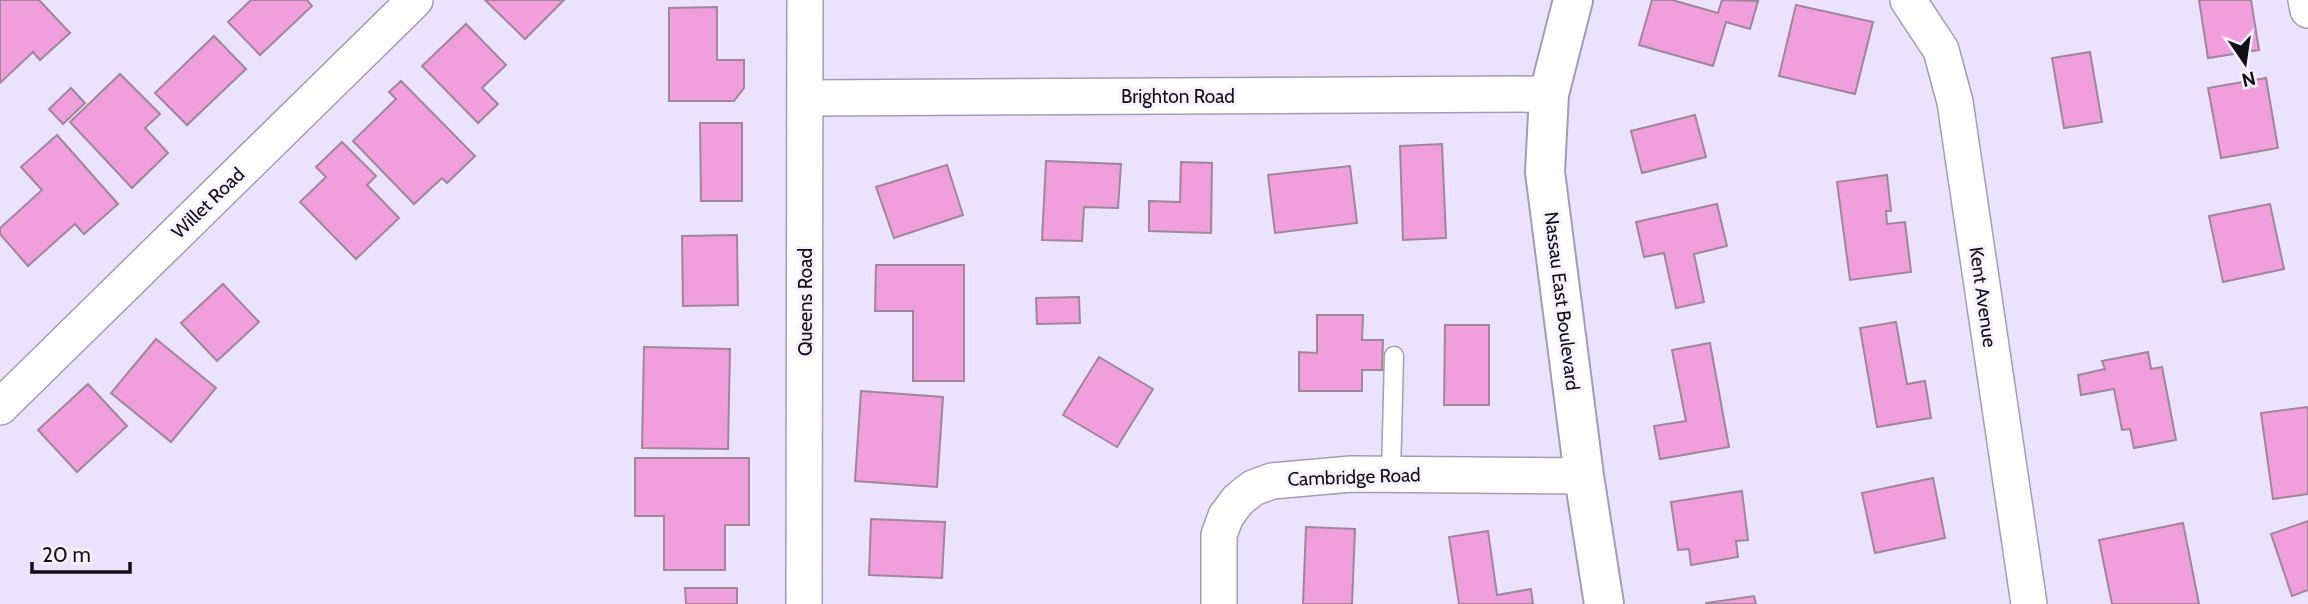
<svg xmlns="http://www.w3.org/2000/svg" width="2308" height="604" font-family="Cabin,sans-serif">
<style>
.building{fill:#f19edc;stroke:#9f8798;stroke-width:2}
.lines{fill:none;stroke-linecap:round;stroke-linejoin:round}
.lane-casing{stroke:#a49cb5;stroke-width:21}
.street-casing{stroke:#a49cb5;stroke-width:38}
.secondary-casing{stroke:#a49cb5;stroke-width:42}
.lane{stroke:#fff;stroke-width:18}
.street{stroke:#fff;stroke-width:35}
.secondary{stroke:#fff;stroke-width:38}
.labels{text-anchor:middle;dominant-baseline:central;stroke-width:6;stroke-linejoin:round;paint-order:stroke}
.street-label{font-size:19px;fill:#110e17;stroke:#f6f3fe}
</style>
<rect width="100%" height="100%" fill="#ebe2fe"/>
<g class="building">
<polygon points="0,0 39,0 70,33 40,60 33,52 0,83"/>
<polygon points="251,0 307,0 312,6 260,55 228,22"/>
<polygon points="485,0 564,0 525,39"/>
<polygon points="1652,0 1672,0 1718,13 1722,0 1758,1 1750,29 1726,22 1713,66 1639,45"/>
<polygon points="2199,0 2251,0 2259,50 2208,58"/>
<polygon points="1796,5 1873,22 1855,94 1779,76"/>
<polygon points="717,7 717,60 744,60 744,88 734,101 669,101 669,8"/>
<polygon points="466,24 506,65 482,88 498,104 478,123 422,66"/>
<polygon points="214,36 246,69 187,125 155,93"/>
<polygon points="2090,52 2102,122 2064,128 2052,58"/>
<polygon points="120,74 160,114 145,128 168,153 132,188 70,122"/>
<polygon points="2266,78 2278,148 2221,158 2208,88"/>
<polygon points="401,81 475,156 447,183 442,178 414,204 353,141 396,99 389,92"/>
<polygon points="71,88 85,103 63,124 49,109"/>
<polygon points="1695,115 1706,157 1642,173 1631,131"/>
<polygon points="700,123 742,123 742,201 701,201"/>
<polygon points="57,135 118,204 84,234 75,224 28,266 0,234 0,228 42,190 21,167"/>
<polygon points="342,142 376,176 367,185 399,218 356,259 300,202 326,177 316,167"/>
<polygon points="1442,144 1446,238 1403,240 1400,146"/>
<polygon points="1046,161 1121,164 1118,208 1084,207 1082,241 1042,240"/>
<polygon points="1181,162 1212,163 1211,233 1149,231 1149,201 1180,202"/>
<polygon points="947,165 963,215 894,238 876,187"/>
<polygon points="1350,166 1357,223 1275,233 1268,175"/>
<polygon points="1887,175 1891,211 1886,211 1887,224 1905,222 1911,272 1850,280 1837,182"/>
<polygon points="1717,204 1727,246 1694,254 1704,302 1676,308 1664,253 1644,257 1636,222"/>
<polygon points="2270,204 2284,269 2223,282 2209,216"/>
<polygon points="737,235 738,305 683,306 682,236"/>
<polygon points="876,265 964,265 964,381 913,381 913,311 875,311"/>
<polygon points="223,284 259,322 217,361 181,323"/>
<polygon points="1079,297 1080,323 1037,324 1036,298"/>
<polygon points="1317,315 1363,315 1362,340 1383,340 1382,370 1362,370 1362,391 1299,391 1299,352 1317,353"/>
<polygon points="1896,322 1907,384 1925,381 1931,418 1877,427 1860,328"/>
<polygon points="1445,325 1489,325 1489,405 1444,405"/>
<polygon points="156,339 216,388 171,442 111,393"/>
<polygon points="1710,343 1729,447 1660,459 1654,426 1686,421 1672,350"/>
<polygon points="644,347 730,349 728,449 642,448"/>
<polygon points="2148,352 2151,369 2162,367 2176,440 2134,448 2130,429 2122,430 2114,389 2081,395 2078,375 2105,369 2102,361"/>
<polygon points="1099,357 1153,389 1117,447 1063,415"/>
<polygon points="88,384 127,426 77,472 38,430"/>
<polygon points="861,391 943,397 937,487 855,481"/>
<polygon points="2308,407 2308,494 2273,499 2261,413"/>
<polygon points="635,458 749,458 749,525 725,525 725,570 664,570 664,516 635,516"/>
<polygon points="1933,478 1945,538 1875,553 1862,493"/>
<polygon points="1742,491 1748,540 1736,541 1738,557 1691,565 1689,549 1678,550 1671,502"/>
<polygon points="871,519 945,522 942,578 869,575"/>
<polygon points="2308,521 2308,590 2292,596 2271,534"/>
<polygon points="2183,523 2199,604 2112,604 2099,540"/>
<polygon points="1306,527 1355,529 1352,604 1303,604"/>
<polygon points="1488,531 1497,595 1531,589 1533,604 1459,604 1449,537"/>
<polygon points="685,588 737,588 737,604 686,604"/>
<polygon points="1754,596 1756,604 1706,604 1706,603"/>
</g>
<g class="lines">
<g class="lane-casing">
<polyline id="lane" points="1391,474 1394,356"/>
</g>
<g class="street-casing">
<g id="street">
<polyline points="1908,0 1941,50 1955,102 2029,604"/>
<polyline points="2306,0 2308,10"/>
<polyline points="806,98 1549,94"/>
<polyline points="0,407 415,0"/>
<polyline points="804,604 805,0"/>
<polyline points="1219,604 1219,535 1226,516 1238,500 1253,488 1272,481 1351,474 1584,476"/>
</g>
</g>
<g class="secondary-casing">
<polyline id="secondary" points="1573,0 1549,94 1545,172 1584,476 1604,604"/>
</g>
<use href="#lane" class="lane"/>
<use href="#street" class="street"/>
<use href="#secondary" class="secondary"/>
</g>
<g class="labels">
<g class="street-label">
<text x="1178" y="96">Brighton Road</text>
<text transform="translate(208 203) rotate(-44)">Willet Road</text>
<text transform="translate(1983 297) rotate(82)">Kent Avenue</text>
<text transform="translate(1562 301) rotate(83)">Nassau East Boulevard</text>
<text transform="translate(805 302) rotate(-90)">Queens Road</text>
<text transform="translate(1354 477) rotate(-2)">Cambridge Road</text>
</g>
</g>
<g transform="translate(2245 63) rotate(167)" stroke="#f6f3fe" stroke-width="5" paint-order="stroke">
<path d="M0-5L12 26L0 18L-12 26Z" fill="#110e17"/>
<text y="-10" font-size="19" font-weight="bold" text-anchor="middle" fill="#110e17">N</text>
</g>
<path d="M32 562v10h98v-10" fill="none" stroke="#110e17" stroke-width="3.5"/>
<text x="42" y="562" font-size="21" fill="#110e17" stroke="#f6f3fe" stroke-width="5" paint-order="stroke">20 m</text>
</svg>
